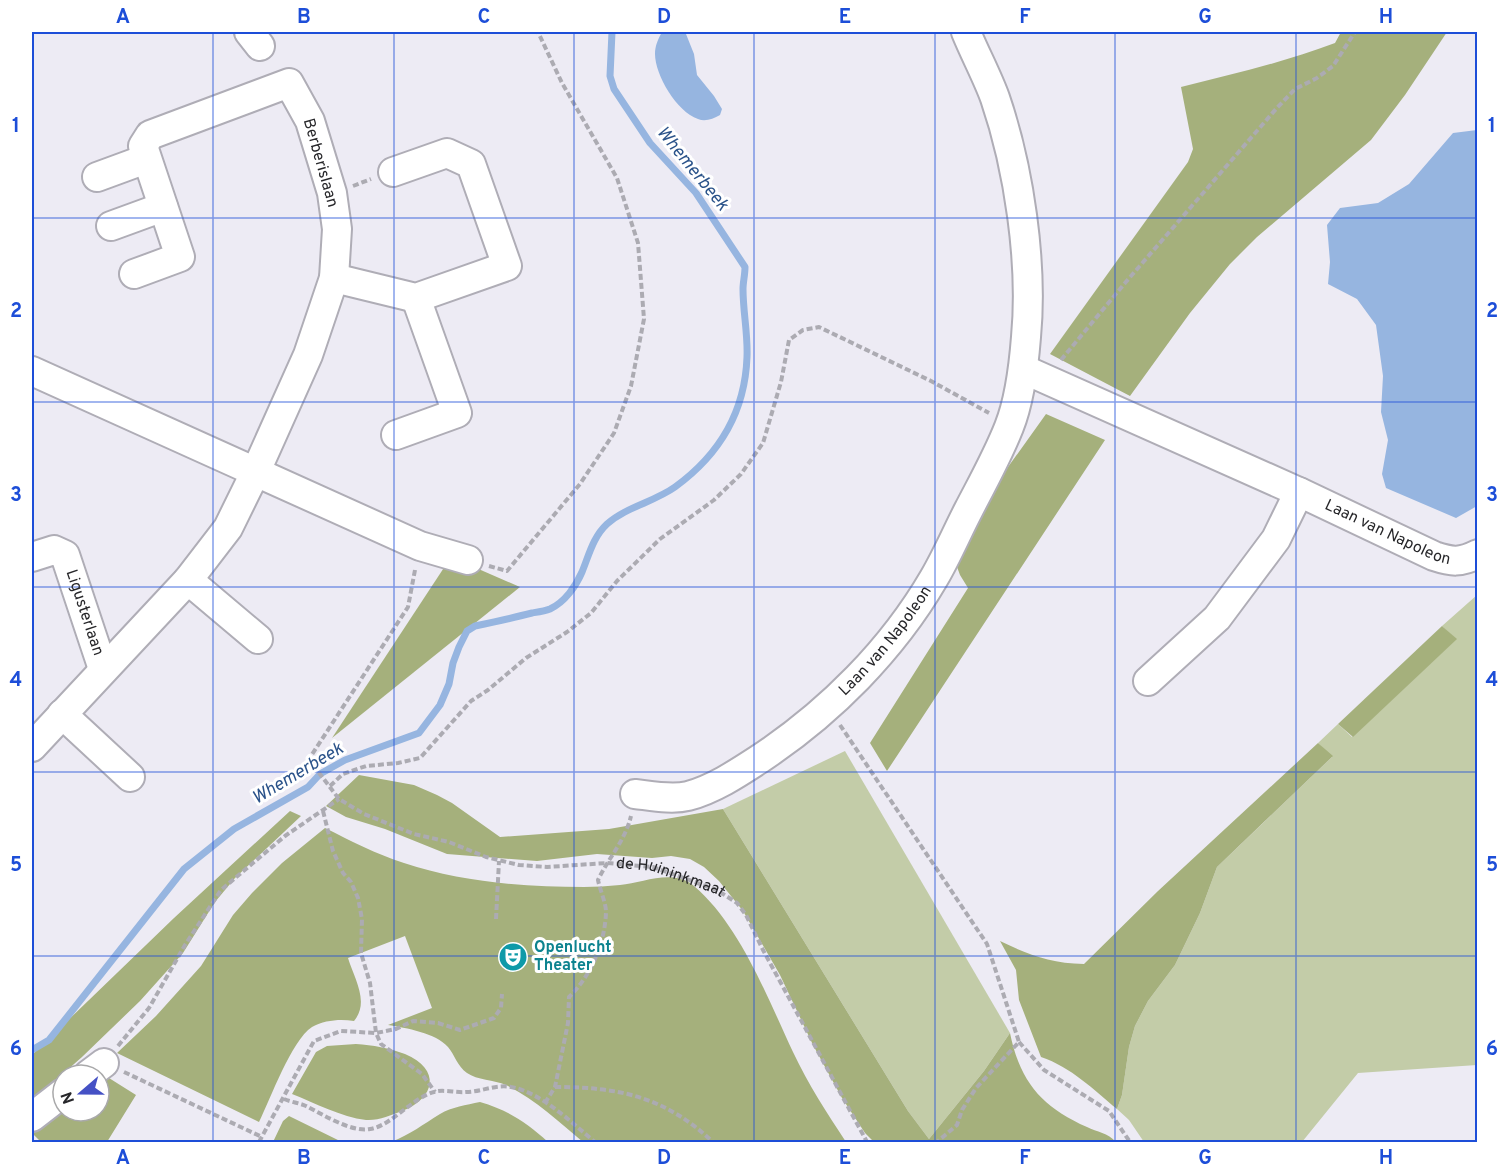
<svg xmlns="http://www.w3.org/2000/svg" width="1509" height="1174" font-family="Overpass,sans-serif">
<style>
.green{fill:#c3cca8}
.forest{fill:#a5b07c}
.water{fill:#96b5e0}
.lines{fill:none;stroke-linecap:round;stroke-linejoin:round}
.stream{stroke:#96b5e0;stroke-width:7}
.minor-casing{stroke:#afadb6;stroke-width:32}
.path{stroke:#acabb2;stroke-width:4;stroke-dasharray:6 3;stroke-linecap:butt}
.minor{stroke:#fff;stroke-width:28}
.grid{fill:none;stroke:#1d4ed8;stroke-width:1.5;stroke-opacity:0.55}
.labels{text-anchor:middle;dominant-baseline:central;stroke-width:6;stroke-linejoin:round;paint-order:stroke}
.street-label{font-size:16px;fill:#27272a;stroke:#fff}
.culture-label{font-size:16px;font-weight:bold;fill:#0d838f;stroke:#fff;text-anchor:start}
.water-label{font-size:18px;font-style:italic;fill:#2b538a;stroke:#fff}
.neatline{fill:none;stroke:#1d4ed8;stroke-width:2}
.grid-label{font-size:20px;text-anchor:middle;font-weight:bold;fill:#1d4ed8}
</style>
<rect width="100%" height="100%" fill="#edebf4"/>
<g class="green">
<polygon points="1477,595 1477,1065 1358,1073 1302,1142 1144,1142 1129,1120 1117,1109 1122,1095 1129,1047 1135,1026 1148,1001 1175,965 1200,913 1217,867 1332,757 1318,743 1338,724 1352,737 1456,639 1442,626"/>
<polygon points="845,751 1010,1033 984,1071 929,1139 908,1111 723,809"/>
</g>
<g class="forest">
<path d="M1341,32H1447L1405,95L1371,140L1257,237L1230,264L1190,313L1130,396L1050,354L1188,162L1193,149L1181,87C1233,74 1285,62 1335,43Z"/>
<polygon points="1046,414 1105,440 887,771 870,743 968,588 960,575 950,548"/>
<polygon points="451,557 520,587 332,738"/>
<polygon points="1442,626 1457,639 1353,737 1338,724"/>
<path d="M1318,743L1333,756L1217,867L1200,913L1175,965L1148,1001L1135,1026L1129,1047L1122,1095L1117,1109C1094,1090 1071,1067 1041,1057L1019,1000L1016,970L1000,941C1029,955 1050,963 1084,964L1158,891Z"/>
<path d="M359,775L414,785L437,795L452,803L500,837L609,829L723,809L908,1111L929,1139L984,1071L1010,1033C1020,1082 1042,1107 1087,1127C1097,1132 1108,1133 1116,1142H874L865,1133L842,1098L813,1045L780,975L743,911L719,881L704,867L690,859L671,856L652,858L597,854L537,861L447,854L385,829L346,817L326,806Z"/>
<polygon points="290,811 301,816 235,878 215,902 183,953 140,1001 82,1057 32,1101 32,1055 174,918"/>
<path d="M325,828C351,841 376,854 404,863C461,882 524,887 584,887C595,887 608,886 620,885C643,883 673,868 694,886C740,925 768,999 793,1052C808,1084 827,1113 846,1142H583C559,1122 535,1099 506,1085C494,1080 477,1080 467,1073C457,1066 455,1055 448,1047C436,1033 406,1028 388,1025L432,1008L405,936L348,958C354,978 370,1002 354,1021C340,1019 325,1020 312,1027C291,1041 271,1098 259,1122L117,1053L156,1016L201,966L233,915L252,893L282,863Z"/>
<path d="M356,1044C373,1045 389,1048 405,1054C441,1069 436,1098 402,1111C391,1115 378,1121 366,1120C341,1117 315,1103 292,1094L316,1052L327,1046Z"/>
<polygon points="101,1073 136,1095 107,1142 41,1142 32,1133 32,1118 63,1111 99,1111 99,1075"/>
<path d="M480,1102C508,1110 527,1123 548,1142H391C411,1134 422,1125 440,1114C452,1107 466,1105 480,1102Z"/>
<polygon points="289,1116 342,1142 345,1142 273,1142 283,1121"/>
</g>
<g class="water">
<path d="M662,32H684L686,34L694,54L697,75L714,96L722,109L720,115C713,119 705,122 698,119C677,112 655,75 655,54C655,46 658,39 662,32Z"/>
<polygon points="1477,130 1477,506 1456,518 1386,488 1382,474 1388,440 1381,412 1383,376 1376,325 1357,299 1328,284 1330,262 1327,225 1340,208 1378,203 1409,184 1453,133"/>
</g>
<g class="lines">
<path class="stream" d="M32,1050L49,1040L184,869L234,829L308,787L320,774L345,760L419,733L440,705L449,684L453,663L459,647L467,631L475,626C494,622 513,618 532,613C538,612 545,611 550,609C565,602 576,586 582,572C589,555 593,537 607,524C626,507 654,502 675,487C719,455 745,413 747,357C748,334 743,312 743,289C743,282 745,275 745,267L696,193L650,143L614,89L610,76L612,32"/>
<g class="minor-casing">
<g id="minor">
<polyline points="249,32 260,46"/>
<polyline points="97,177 146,159"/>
<polyline points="111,226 163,207"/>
<polyline points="334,278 416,298 507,266 471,164 447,153 393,172"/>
<path id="s2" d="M1023,369L1299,492L1434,556C1452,562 1460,563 1478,554"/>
<polyline points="32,371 420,546 468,560"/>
<polyline points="396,435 457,413 416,298"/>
<path id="s3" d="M32,557L54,550L65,555L103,669"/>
<polyline points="188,580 258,639"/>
<polyline points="1148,681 1217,618 1276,539 1299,492"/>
<polyline points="62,714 130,777"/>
<polyline points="32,747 188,580 228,528 256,471 308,355 334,278 337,229 332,193 310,121 289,83 150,135 143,146 180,257 134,274"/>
<path id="s4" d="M635,794C652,796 672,800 688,796C714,789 738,773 761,758C830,712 892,650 934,578C947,556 957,532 969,509C983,482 998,455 1009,427C1019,402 1024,363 1026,337C1033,263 1019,168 995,98C987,76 975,54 966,32"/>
<polyline points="88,1075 104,1063"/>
<polyline points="32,1117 63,1093"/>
</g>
</g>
<g class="path">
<polyline points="353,186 371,179"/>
<polyline points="1061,360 1125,283 1276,109 1295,89 1317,78 1333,66 1355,32"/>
<polyline points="489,566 507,571 580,484 614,433 631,386 644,319 638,243 617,178 562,83 538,32"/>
<path id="s1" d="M415,570L408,607L311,756L313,765L339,799L364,814L414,834L449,842L486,857L519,865L547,867L607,863L653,867L717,890L737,903L746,915L763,950L867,1142"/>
<polyline points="840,725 987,944 1019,1042 976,1088 962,1110 957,1125 937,1142"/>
<polyline points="330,786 343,774 366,766 398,763 420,758 471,701 488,690 526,658 567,632 591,613 617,581 660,539 714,500 741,474 763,443 781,382 789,340 803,330 819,327 931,381 989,413"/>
<polyline points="323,811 333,851 343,873 351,882 358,898 362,919 361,953 370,983 376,1033 381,1044 422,1074 435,1092"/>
<polyline points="496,919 499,861"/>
<polyline points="1019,1042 1044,1070 1109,1111 1130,1142"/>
<polyline points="118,1046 149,1008 185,945 221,890 285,836 339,799"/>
<polyline points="124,1072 262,1137"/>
<path d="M555,1087C620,1087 665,1097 713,1142"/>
<path d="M284,1099C291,1102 299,1103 306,1106C322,1114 352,1133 370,1129C391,1126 412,1098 434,1092C443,1089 456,1093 466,1092C481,1092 496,1084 511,1087C541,1092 573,1124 595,1142"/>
<path d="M545,1103L555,1087L568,1023L569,997C591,976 605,943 606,912C606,903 600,890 598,880C609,857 625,841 631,816"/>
<polyline points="259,1142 314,1041 341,1031 376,1033 396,1029 413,1021 438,1023 460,1030 494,1018 501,1008 502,994"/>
</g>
<use href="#minor" class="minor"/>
</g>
<path class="grid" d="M213,32V1142M394,32V1142M574,32V1142M754,32V1142M935,32V1142M1115,32V1142M1296,32V1142M32,218H1478M32,402H1478M32,587H1478M32,772H1478M32,956H1478"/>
<defs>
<g id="theatre-disc" transform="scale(1.5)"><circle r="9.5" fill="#0f9aa8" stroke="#fff"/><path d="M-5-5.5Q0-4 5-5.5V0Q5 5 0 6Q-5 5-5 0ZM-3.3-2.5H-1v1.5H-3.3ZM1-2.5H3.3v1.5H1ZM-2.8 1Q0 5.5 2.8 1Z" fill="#fff"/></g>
</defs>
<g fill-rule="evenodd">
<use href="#theatre-disc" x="513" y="957"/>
</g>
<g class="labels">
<g class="street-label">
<text transform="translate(320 163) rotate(74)">Berberislaan</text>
<text stroke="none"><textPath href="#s2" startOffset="400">Laan van Napoleon</textPath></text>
<text stroke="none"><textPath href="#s3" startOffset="96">Ligusterlaan</textPath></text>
<text stroke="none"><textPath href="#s4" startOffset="308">Laan van Napoleon</textPath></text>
<text stroke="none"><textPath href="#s1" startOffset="614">de Huininkmaat</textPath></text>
</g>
<g class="culture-label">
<text x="534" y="948">Openlucht<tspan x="534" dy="18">Theater</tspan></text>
</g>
<g class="water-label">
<text transform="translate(692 169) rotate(51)">Whemerbeek</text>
<text transform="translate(298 774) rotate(-31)">Whemerbeek</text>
</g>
</g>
<rect width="1509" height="1174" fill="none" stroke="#ffffff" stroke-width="66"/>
<g transform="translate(81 1093) rotate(250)"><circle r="28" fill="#ffffff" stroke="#a9a9aa" stroke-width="1.5"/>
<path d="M0-4.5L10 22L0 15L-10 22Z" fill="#4551c5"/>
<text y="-9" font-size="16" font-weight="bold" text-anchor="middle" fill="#27272a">N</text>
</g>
<rect x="33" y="33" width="1443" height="1108" class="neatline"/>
<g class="grid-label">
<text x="123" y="23">A</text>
<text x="304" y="23">B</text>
<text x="484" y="23">C</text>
<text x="664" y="23">D</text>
<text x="845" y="23">E</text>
<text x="1025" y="23">F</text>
<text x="1205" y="23">G</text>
<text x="1386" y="23">H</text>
<text x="16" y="132">1</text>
<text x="1492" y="132">1</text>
<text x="16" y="317">2</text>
<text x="1492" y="317">2</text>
<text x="16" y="501">3</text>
<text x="1492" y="501">3</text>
<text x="16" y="686">4</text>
<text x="1492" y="686">4</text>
<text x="16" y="871">5</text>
<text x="1492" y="871">5</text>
<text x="16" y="1055">6</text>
<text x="1492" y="1055">6</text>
<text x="123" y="1164">A</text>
<text x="304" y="1164">B</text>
<text x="484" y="1164">C</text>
<text x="664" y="1164">D</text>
<text x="845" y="1164">E</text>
<text x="1025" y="1164">F</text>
<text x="1205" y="1164">G</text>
<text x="1386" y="1164">H</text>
</g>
</svg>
